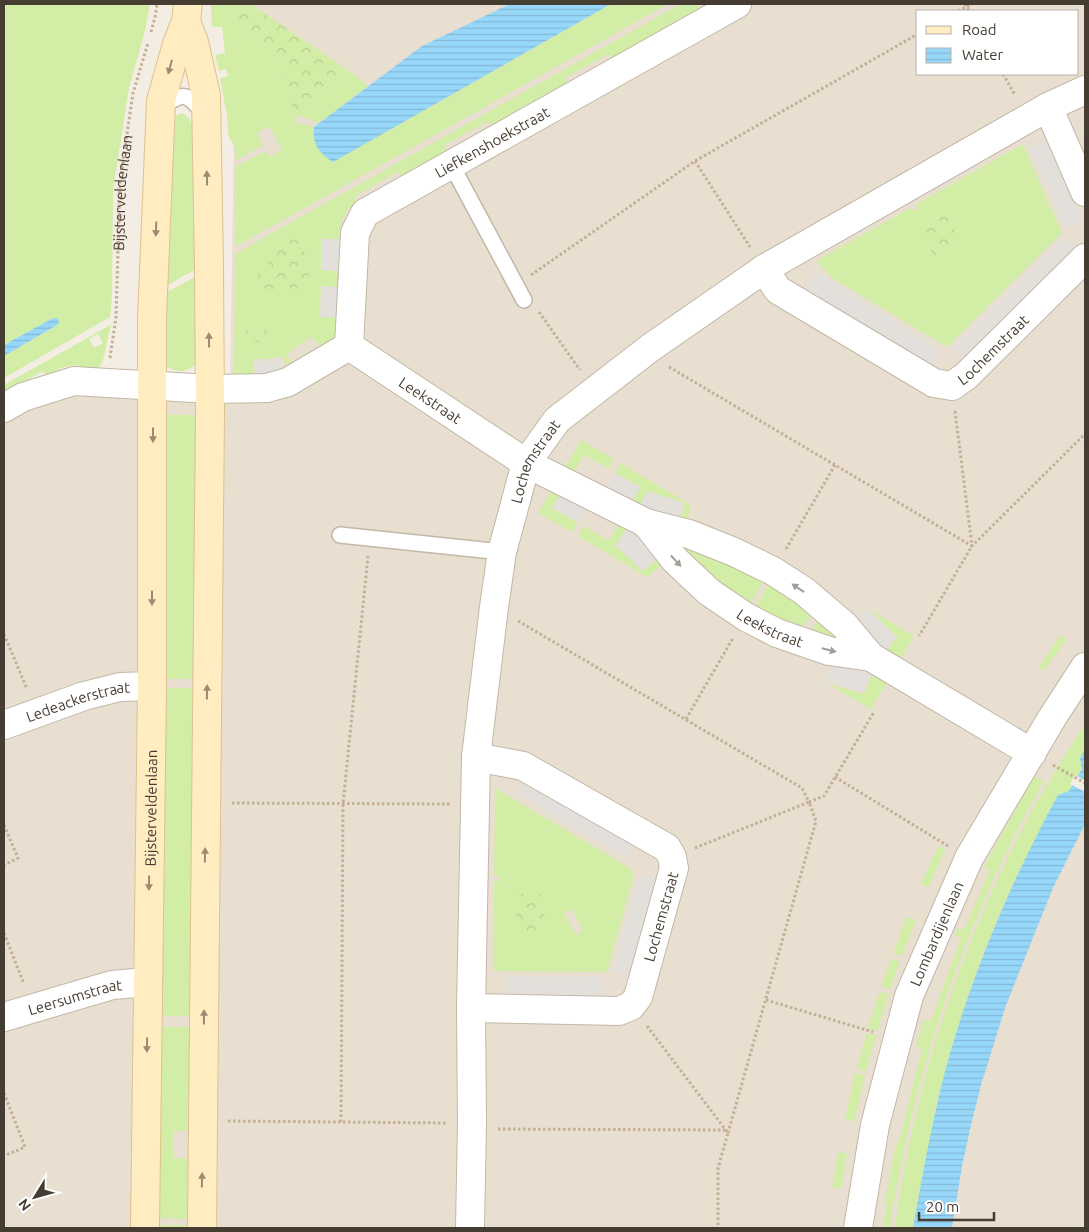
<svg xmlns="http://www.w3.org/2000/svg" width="1089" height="1232" font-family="Ubuntu,sans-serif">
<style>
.residential{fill:#e8dfd0;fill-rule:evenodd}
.grass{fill:#d2eda6;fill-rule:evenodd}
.forest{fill:url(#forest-crowns)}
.parking{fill:#e3e0dc}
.water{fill:url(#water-rules)}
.pier{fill:#f4ede3}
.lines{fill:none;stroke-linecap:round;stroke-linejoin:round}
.lane-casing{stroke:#c3b7a7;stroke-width:18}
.street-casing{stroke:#c3b7a7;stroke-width:30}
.secondary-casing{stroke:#dcc28f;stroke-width:30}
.path{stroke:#c4af94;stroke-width:3;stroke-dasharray:2.5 2.5;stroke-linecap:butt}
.lane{stroke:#fff;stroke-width:15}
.street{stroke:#fff;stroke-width:28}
.secondary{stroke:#ffecc1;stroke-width:28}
.oneway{fill:#998c72}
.oneway2{fill:#a29e98}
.labels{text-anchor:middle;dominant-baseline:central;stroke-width:4;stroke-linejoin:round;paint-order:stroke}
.street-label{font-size:15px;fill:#463d32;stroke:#fff}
</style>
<defs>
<pattern id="forest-crowns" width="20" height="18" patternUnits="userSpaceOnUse" patternTransform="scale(1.25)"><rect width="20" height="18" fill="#d2eda6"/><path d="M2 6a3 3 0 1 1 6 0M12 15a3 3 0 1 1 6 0" fill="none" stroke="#b6cc8f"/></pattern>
<pattern id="water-rules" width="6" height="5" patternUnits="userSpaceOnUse" patternTransform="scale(1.25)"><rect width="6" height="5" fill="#97d7f9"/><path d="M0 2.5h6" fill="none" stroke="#84b9d6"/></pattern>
</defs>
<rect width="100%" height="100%" fill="#f4ede3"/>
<path class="residential" d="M236,4H1085V1228H4V419L57,390L230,392ZM918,11H1078V74H918Z"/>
<g class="grass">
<polygon points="4,4 150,4 145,31 129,88 113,190 112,296 110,317 4,378 4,356 57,325 53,318 4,345 4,47 5,25 4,25"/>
<path d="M211,4H250L258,9L233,16C242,33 269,41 281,60C290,75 286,105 297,114L352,73L368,86L319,123L298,115L294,122L314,127C312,143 321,152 333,162L611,4H668L235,247L236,166L266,151L270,157L282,150L269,126L257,133L263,145L235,161L236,150L228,135L227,116L220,78L228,76L226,69L219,71L215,55L225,53L222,27H212Z"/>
<path d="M681,4H697L700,9L611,59L608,54L565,78L568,83L491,126L488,121L445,145L449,154L440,155L401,177L397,172L355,196L357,201C344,212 340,223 339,239H321L341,271V287H321L341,318L335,338L327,345V351L311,337L287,354L296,372L288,376L283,357L268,359H254L253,380L234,377L235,254ZM306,242L304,254L310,278L266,266ZM263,328H265L268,332L267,340L270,347L254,341L249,343L250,329L257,331Z"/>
<polygon points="182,113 189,118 195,132 202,266 160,289 171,125 177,115"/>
<polygon points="1023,144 1062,233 947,347 832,278 816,261 910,208 913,211 918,209 916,204"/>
<path d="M202,273L197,363C187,374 172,374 163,362L160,296Z"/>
<path d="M112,324C106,334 107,365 96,369C92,371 84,369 80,369V366C66,364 57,370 46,376L43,371L4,393V385ZM98,334L103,343L94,348L89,339Z"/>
<polygon points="160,415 200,415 198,679 157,679"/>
<polygon points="581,440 614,459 609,469 584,455 573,473 565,468"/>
<polygon points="620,463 691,505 686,526 680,524 684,503 647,491 638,511 629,506 640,487 615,473"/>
<polygon points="555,484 563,489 553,508 578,522 572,532 538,513"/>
<polygon points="620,522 628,528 616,546 643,571 659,557 665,562 647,577 578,536 584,526 609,541"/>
<polygon points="671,540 766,577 748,608 670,542"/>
<polygon points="771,580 815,611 803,626 812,631 820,614 844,643 753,611"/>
<polygon points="868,609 914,636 898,663 884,654 897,637"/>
<polygon points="1061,635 1067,640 1043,671 1038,668"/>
<polygon points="873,674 887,682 871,709 826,683 864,694"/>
<polygon points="156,688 198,688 196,1016 155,1016"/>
<path d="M1085,724V750L1080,758L1082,769L1069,791L1051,810L1044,821C1027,859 1007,896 991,935C952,1029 931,1128 913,1228H895C913,1091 957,956 1020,833C1040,794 1062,760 1085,724Z"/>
<path d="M1034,776L1044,781C979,895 933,1018 905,1146C900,1173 893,1201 890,1228H883L887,1205L884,1204L885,1201L896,1143H899L922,1048L916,1046L924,1019L931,1021L961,938L955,935L957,928L964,930L990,870L984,867Z"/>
<path d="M495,788L630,868L634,876L608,969L604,972L493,971L494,882H498L499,876L494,875ZM572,909L583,931L576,935L564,913Z"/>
<polygon points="938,846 945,849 929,887 921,884"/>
<polygon points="907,917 916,920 902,956 893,953"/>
<polygon points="891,959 900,962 890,989 881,986"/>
<polygon points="880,992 889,994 877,1031 868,1028"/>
<polygon points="155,1027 196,1027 195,1137 187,1136 187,1131 173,1131 173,1158 187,1158 187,1146 195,1146 194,1219 153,1218"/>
<polygon points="867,1033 876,1036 866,1071 857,1068"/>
<polygon points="855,1073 865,1076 854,1122 845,1119"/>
<polygon points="838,1152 847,1154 841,1189 832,1187"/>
<polygon points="154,1225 194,1225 194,1228 155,1228"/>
</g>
<g class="forest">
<path d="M258,9L352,73L297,114C286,105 290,75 281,60C269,41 243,34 233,16Z"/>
<polygon points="944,211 961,241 934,256 917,227"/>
<path d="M291,239L306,242L304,254L310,278C294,294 273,303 257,282C256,271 260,271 268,265L266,256L268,253Z"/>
<polygon points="246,326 254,331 265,328 268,332 267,340 270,347 254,341 246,347"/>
<polygon points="516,894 545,895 544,933 516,933"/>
</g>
<g class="parking">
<polygon points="1048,139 1084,220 1065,228 1030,147"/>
<polygon points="1062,238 1078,253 968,364 952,349"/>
<polygon points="321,239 342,240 341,271 321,270"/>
<polygon points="816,271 941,351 930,369 805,289"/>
<polygon points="321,286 341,287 341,318 320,317"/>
<polygon points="257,361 280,361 287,377 255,380"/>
<polygon points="615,473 640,487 629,506 604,491"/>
<polygon points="563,489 589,504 578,522 552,508"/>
<polygon points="647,491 684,503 680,524 638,511"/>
<polygon points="628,528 640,536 659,557 643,571 615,545"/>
<polygon points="867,609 897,637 884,652 853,624"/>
<polygon points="832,662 870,674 864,693 826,681"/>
<polygon points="525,780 633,844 625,858 517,794"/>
<polygon points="640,874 661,880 632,977 612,971"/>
<polygon points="507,976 603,977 603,1000 507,999"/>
</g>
<g class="water">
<path d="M510,4H611L333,162C319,153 312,144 314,127L422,46Z"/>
<polygon points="53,318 58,319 59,323 57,325 4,356 4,345"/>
<path d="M1085,750V824L1053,888L1006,1005L981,1085L971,1125L962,1166L952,1228H913C922,1178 931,1128 943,1079C969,980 1010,883 1058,795L1069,791L1082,769L1080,758Z"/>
</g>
<polygon class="pier" points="1075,775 1085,780 1085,792 1070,784"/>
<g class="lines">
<g class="lane-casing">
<g id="lane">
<path d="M161,107C185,91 187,93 205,115"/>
<polyline points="451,164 524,300"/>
<polyline points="340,535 502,552"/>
</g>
</g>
<g class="street-casing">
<g id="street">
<polyline points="1048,107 1085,192"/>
<path id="s2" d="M764,269L778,290L934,383L952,386L966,376L1085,258"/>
<path id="s3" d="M349,346L355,233L365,213L737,4"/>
<path id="s4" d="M4,408L23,397L74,381L210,389L267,388L288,382L349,346L526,463L646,523L689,534L734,552L773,571L804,591L845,626L871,657L1032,753"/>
<path id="s5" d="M646,523L675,560L709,592L746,617L777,633L829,651L871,657"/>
<path id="s6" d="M4,725L84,696L120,687L152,686"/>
<path id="s7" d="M471,1008L619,1011L631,1006L638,997L674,868L672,857L667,848L523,766L476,757"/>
<path id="s8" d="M4,1017L112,985L148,982"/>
<path id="s9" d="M470,1228L472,1123L471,1008L476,757L494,607L502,552L526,463L557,420L650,348L764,269L1048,107L1085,90"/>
<path id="s10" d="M858,1228L875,1125L909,996L969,858L1052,718L1085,667"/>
</g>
</g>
<g class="secondary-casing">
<g id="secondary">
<polyline points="186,21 194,42 206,95 209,266 210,415 202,1228"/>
<path id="s11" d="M145,1228L152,686V319L161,101L177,44L186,21L188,4"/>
</g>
</g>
<g class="path">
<polyline points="965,4 969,11"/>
<polyline points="958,11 973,4"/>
<polyline points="151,32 155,17 157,4"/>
<polyline points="1003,74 1015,95"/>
<polyline points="695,161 750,247"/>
<polyline points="531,275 695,161 918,34"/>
<polyline points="539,312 580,370"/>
<path id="s1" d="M110,358L116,317L120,182L133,93L148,43"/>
<polyline points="669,367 972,546 919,636"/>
<polyline points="955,411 972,546 1085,434"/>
<polyline points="786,549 835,465"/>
<polyline points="518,621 802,788 809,802 824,796 874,712"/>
<polyline points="4,634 27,689"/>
<polyline points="686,719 733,638"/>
<polyline points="1053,765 1085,783"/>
<polyline points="835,777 948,846"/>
<polyline points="232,803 450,804"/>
<polyline points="4,825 18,858 4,865"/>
<polyline points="695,848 809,802 816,821 728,1133"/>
<polyline points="4,933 24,984"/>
<polyline points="766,1000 873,1032"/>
<polyline points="647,1026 728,1133 718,1168 718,1228"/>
<polyline points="4,1093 25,1147 4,1156"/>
<polyline points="228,1121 447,1123"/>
<polyline points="341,1122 343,804 368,556"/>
<polyline points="498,1129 725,1130"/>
</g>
<use href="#lane" class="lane"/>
<use href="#street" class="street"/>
<use href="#secondary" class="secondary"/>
</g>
<defs><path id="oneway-solid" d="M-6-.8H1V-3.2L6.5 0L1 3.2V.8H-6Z" transform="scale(1.25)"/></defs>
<g class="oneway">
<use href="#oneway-solid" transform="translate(170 67) rotate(105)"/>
<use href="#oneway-solid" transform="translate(207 178) rotate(-91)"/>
<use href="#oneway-solid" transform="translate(156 229) rotate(92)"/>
<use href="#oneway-solid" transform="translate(209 340) rotate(-91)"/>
<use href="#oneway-solid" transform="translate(153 435) rotate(90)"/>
<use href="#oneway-solid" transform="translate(152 598) rotate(90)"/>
<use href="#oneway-solid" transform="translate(207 692) rotate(-89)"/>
<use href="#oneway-solid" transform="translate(205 855) rotate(-89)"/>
<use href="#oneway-solid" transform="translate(149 883) rotate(91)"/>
<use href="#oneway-solid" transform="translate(204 1017) rotate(-89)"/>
<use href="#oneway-solid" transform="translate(147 1045) rotate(91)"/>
<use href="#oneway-solid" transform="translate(202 1180) rotate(-89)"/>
</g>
<g class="oneway2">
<use href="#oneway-solid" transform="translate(676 561) rotate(47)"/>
<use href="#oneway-solid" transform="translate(798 588) rotate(-146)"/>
<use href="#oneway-solid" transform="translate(829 650) rotate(14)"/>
</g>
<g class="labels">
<g class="street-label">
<text stroke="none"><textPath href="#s3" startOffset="281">Liefkenshoekstraat</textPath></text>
<text stroke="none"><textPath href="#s1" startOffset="166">Bijsterveldenlaan</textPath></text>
<text stroke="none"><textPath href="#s2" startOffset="280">Lochemstraat</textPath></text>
<text stroke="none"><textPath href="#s4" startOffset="459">Leekstraat</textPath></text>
<text stroke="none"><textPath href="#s9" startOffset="775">Lochemstraat</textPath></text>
<text stroke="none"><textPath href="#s5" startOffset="165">Leekstraat</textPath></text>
<text stroke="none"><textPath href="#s6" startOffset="78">Ledeackerstraat</textPath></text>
<text stroke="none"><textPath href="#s11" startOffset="420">Bijsterveldenlaan</textPath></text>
<text stroke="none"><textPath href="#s7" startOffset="256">Lochemstraat</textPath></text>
<text stroke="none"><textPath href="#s10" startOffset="306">Lombardijenlaan</textPath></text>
<text stroke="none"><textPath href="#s8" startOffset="74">Leersumstraat</textPath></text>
</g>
</g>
<rect width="1089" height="1232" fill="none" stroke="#463d32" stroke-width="10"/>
<rect x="916" y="10" width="162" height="65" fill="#ffffff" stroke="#b5b1ad"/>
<rect x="926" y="26" width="25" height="8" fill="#ffecc1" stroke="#b5b1ad"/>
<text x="962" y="35" font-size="15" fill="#463d32">Road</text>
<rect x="926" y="48" width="25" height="15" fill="url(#water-rules)" stroke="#b5b1ad"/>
<text x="962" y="60" font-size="15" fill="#463d32">Water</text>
<g transform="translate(35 1197) rotate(233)" stroke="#ffffff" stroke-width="4" paint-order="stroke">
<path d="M0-4L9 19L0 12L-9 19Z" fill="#463d32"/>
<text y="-8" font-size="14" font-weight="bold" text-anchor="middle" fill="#463d32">N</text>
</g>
<path d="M919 1212v8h75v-8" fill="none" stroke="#463d32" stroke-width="2.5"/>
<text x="926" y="1212" font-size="15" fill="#463d32" stroke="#ffffff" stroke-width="4" paint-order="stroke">20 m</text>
</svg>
